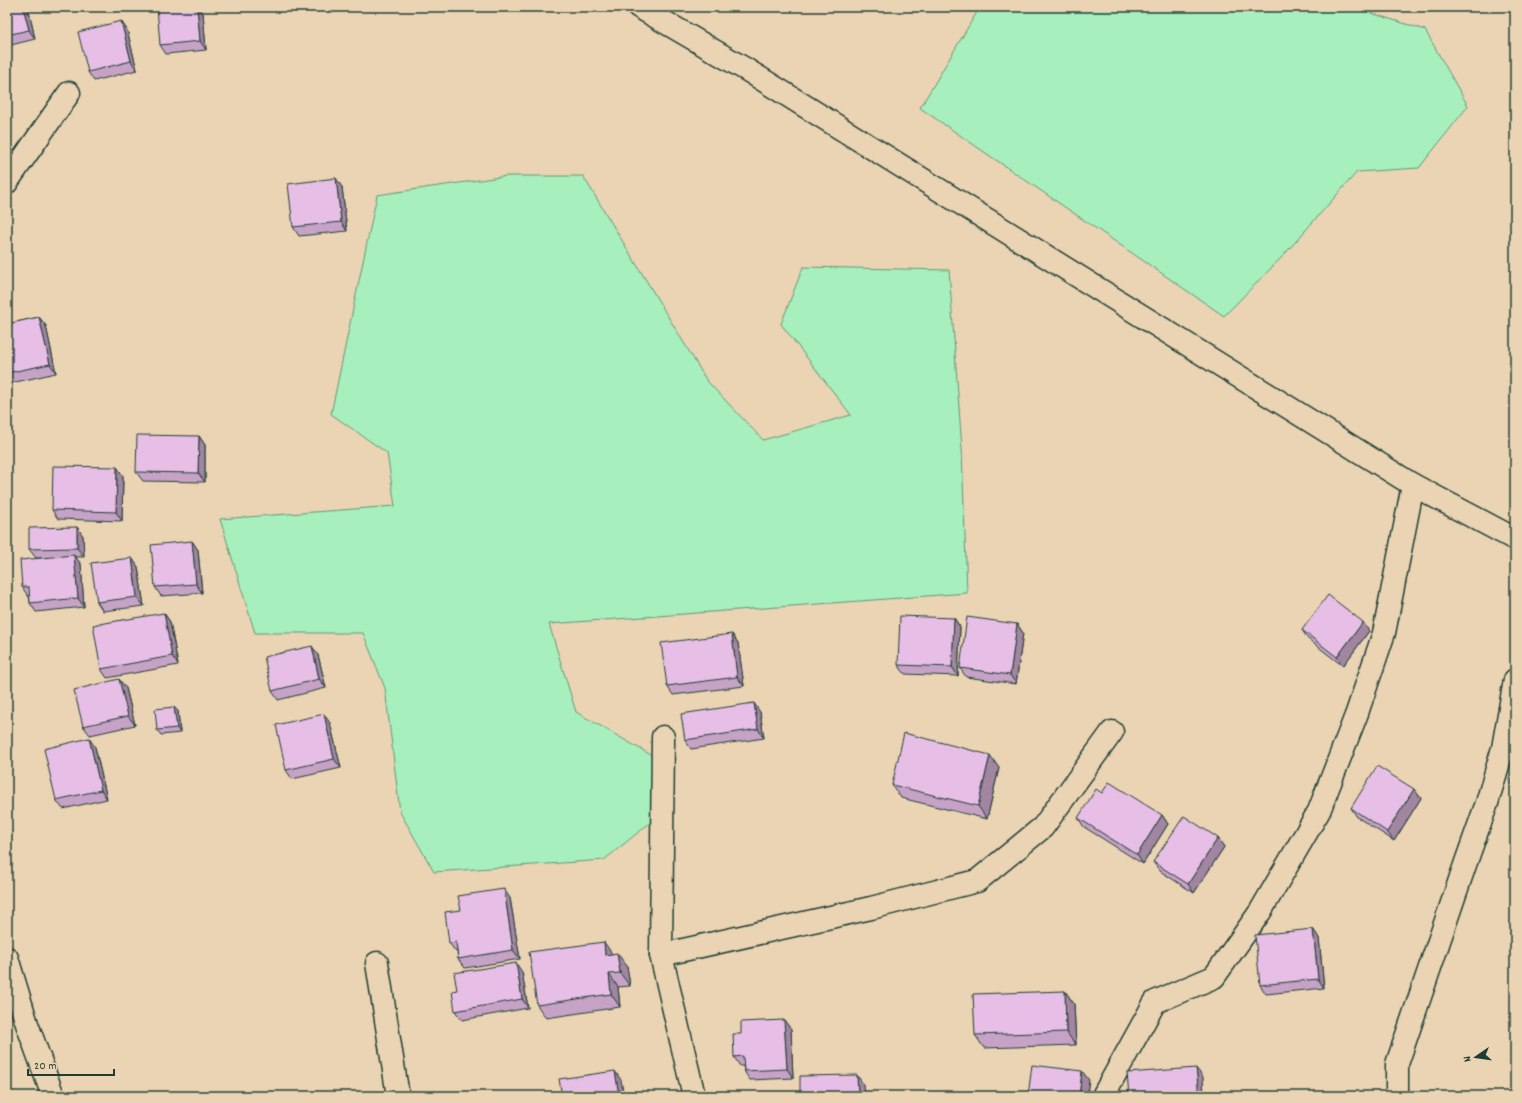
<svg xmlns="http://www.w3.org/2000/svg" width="1522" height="1103" font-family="Dekko,sans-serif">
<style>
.green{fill:#a7efbd;stroke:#639678}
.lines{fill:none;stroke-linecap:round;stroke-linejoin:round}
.street-casing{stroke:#1f3d34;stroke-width:25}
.street{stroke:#ead4b3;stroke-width:22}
.wall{fill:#c6a3c6;stroke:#1f3d34}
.shaded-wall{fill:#a185a1;stroke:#1f3d34}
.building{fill:#e6bee6;stroke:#1f3d34}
</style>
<rect width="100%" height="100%" fill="#ead4b3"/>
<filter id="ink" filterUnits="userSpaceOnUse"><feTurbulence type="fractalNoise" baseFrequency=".025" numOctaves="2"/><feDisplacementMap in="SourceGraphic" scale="8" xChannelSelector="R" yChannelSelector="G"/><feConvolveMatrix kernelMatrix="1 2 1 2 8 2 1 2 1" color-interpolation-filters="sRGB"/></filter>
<g filter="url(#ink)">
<g class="green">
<polygon points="980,7 1352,7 1425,30 1468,106 1419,168 1357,172 1282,257 1224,316 920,108"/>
<polygon points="507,176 583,176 707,381 763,440 851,415 781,324 803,267 949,270 962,449 967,593 549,624 576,712 651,755 662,813 604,860 434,872 400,812 385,688 363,633 255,633 220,519 395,506 387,453 331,414 377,195"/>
</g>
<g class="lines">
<g class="street-casing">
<g id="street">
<polyline points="639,7 747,70 1413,485 1515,539"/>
<polyline points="7,182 69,93"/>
<polyline points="663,737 661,955 694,1096"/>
<polyline points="661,955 871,908 977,881 1043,827 1112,732"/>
<polyline points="7,958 27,1024 53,1096"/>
<polyline points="377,963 398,1096"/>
<polyline points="1103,1096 1155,1002 1214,977 1260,912 1319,811 1357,713 1384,633 1413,485"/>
<polyline points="1397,1096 1397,1064 1466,862 1487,803 1503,748 1515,680"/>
</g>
</g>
<use href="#street" class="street"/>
</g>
<g class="wall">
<polygon points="7,7 28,7 35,39 7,46"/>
<polygon points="92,7 107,7 94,10"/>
<polygon points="203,13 206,50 166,54 160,45"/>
<polygon points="121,21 127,30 137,70 94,81 88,72"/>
<polygon points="342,187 347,231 299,236 293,227"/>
<polygon points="39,317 46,326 56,373 7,384 7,324"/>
<polygon points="199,436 205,445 205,482 143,481 136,472"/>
<polygon points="117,467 123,476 122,521 58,519 52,510"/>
<polygon points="77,527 83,536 84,557 75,557 81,564 84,607 36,612 30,603 29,596 28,596 22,587 46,558 36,558 29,549"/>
<polygon points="192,541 198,550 202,593 161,596 155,587"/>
<polygon points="132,558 138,567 144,606 103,611 97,602"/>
<polygon points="164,613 170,622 178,665 107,678 101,669"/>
<polygon points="954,618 960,627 958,676 905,674 898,665"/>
<polygon points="1017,624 1023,633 1016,684 966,677 960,668"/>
<polygon points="1302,630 1369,631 1343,666 1308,639"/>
<polygon points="732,634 738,643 744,686 673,695 667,686"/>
<polygon points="318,655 326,688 278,700 272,691"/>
<polygon points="126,688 135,725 90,735 83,726"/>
<polygon points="174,707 178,711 180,733 161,735 157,730"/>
<polygon points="760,712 764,738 691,749 685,740"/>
<polygon points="330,723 341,768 292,779 286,770"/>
<polygon points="95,747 107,799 63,809 56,800"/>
<polygon points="999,768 987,819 901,798 892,785"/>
<polygon points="1515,768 1515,789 1511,784"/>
<polygon points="1102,793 1162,815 1168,824 1143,864 1084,827 1078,818"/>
<polygon points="1421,798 1394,841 1357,817 1351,808"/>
<polygon points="1218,838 1224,847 1194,893 1160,871 1153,862"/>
<polygon points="510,898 520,959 465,968 458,959 457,951 456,952 449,943"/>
<polygon points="1313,929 1319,938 1324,988 1266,994 1260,985"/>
<polygon points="612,954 627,966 630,986 618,987 620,1007 546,1018 537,1005"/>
<polygon points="522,972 528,1008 462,1020 455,1011"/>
<polygon points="1065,991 1074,1004 1076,1045 984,1048 975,1035"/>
<polygon points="791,1029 793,1078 750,1080 744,1071 743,1066 740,1066 734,1057"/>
</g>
<g class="shaded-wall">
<polygon points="23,7 28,7 35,39 29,30"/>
<polygon points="197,7 199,7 203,13 206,50 200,41"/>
<polygon points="121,21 127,30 137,70 131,61"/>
<polygon points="336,178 342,187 347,231 341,222"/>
<polygon points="39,317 46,326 56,373 50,364"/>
<polygon points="199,436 205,445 205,482 198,473"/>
<polygon points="117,467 123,476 122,521 116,512"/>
<polygon points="77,527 83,536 84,557 77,548"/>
<polygon points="192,541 198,550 202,593 196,584"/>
<polygon points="74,555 81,564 84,607 78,598"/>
<polygon points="132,558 138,567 144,606 137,597"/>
<polygon points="164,613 170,622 178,665 172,656"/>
<polygon points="954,618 960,627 958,676 952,667"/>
<polygon points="1363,622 1369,631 1343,666 1337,657"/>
<polygon points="1017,624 1023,633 1016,684 1010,675"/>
<polygon points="732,634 738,643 744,686 737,677"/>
<polygon points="312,646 318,655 326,688 319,679"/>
<polygon points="119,679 126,688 135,725 128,716"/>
<polygon points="754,703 760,712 764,738 758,729"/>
<polygon points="174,707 178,711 180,733 177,728"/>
<polygon points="324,714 330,723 341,768 334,759"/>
<polygon points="89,738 95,747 107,799 101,790"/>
<polygon points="990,755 999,768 987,819 978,806"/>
<polygon points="1414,789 1421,798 1394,841 1387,832"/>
<polygon points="1162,815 1168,824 1143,864 1137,855"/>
<polygon points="1218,838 1224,847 1194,893 1188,884"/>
<polygon points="504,889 510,898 520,959 513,950"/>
<polygon points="1313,929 1319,938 1324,988 1318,979"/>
<polygon points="604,942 613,955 605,955"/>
<polygon points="617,953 627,966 630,986 620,973"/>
<polygon points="516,963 522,972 528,1008 522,999"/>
<polygon points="609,974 618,987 620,1007 611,994"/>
<polygon points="1065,991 1074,1004 1076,1045 1066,1032"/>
<polygon points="784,1020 791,1029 793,1078 787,1069"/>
<polygon points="1196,1068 1203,1077 1204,1096 1199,1096"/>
<polygon points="615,1071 621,1080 624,1096 619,1096"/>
<polygon points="1082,1071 1089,1080 1087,1096 1079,1096"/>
<polygon points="857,1075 863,1084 864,1096 858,1096"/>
</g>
<g class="building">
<polygon points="7,7 23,7 29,30 7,35"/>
<polygon points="157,7 197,7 200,41 160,45"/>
<polygon points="121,21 131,61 88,72 78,32"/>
<polygon points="336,178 341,222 293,227 288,184"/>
<polygon points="39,317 50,364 7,373 7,324"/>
<polygon points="137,435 199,436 198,473 136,472"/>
<polygon points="53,466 117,467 116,512 52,510"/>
<polygon points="77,527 77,548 29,549 29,528"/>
<polygon points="192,541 196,584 155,587 151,545"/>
<polygon points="74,555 78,598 30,603 29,587 22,587 20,560"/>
<polygon points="132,558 137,597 97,602 91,563"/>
<polygon points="1328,595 1363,622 1337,657 1302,630"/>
<polygon points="164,613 172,656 101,669 93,625"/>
<polygon points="900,616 954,618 952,667 898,665"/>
<polygon points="967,617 1017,624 1010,675 960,668"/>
<polygon points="732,634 737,677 667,686 661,643"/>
<polygon points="312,646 319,679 272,691 264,657"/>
<polygon points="119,679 128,716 83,726 74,690"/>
<polygon points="754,703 758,729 685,740 681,714"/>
<polygon points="174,707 177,728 157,730 155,709"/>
<polygon points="324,714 334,759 286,770 276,725"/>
<polygon points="904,733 990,755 978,806 892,785"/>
<polygon points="89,738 101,790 56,800 44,749"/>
<polygon points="1377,766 1414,789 1387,832 1351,808"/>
<polygon points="1515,768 1515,785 1511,784"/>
<polygon points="1109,782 1162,815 1137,855 1078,818 1096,789 1102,793"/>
<polygon points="1184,816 1218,838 1188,884 1153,862"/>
<polygon points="504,889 513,950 458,959 456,942 449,943 445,912 461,910 458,896"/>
<polygon points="1313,929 1318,979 1260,985 1255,935"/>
<polygon points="604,942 605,955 617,953 620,973 609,974 611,994 537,1005 529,952"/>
<polygon points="516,963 522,999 455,1011 452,991 457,990 454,973"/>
<polygon points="1065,991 1066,1032 975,1035 973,994"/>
<polygon points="784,1020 787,1069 744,1071 743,1056 734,1057 733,1034 741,1034 741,1022"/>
<polygon points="1032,1065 1082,1071 1079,1096 1028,1096"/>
<polygon points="1196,1068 1199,1096 1129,1096 1127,1073"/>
<polygon points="615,1071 619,1096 562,1096 559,1079"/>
<polygon points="857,1075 858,1096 800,1096 800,1076"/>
</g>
</g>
<rect width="1522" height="1103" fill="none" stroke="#ead4b3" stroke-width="24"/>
<rect x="12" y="12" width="1498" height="1079" fill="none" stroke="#1f3d34" stroke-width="1.5" filter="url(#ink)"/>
<g transform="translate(1476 1057) rotate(257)" stroke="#ead4b3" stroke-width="3" paint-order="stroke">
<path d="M0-3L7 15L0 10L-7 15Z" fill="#1f3d34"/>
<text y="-6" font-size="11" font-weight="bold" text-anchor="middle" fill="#1f3d34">N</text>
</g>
<path d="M28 1069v6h86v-6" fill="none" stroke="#1f3d34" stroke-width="2"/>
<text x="34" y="1069" font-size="12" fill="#1f3d34" stroke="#ead4b3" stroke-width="3" paint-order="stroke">20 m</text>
</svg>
